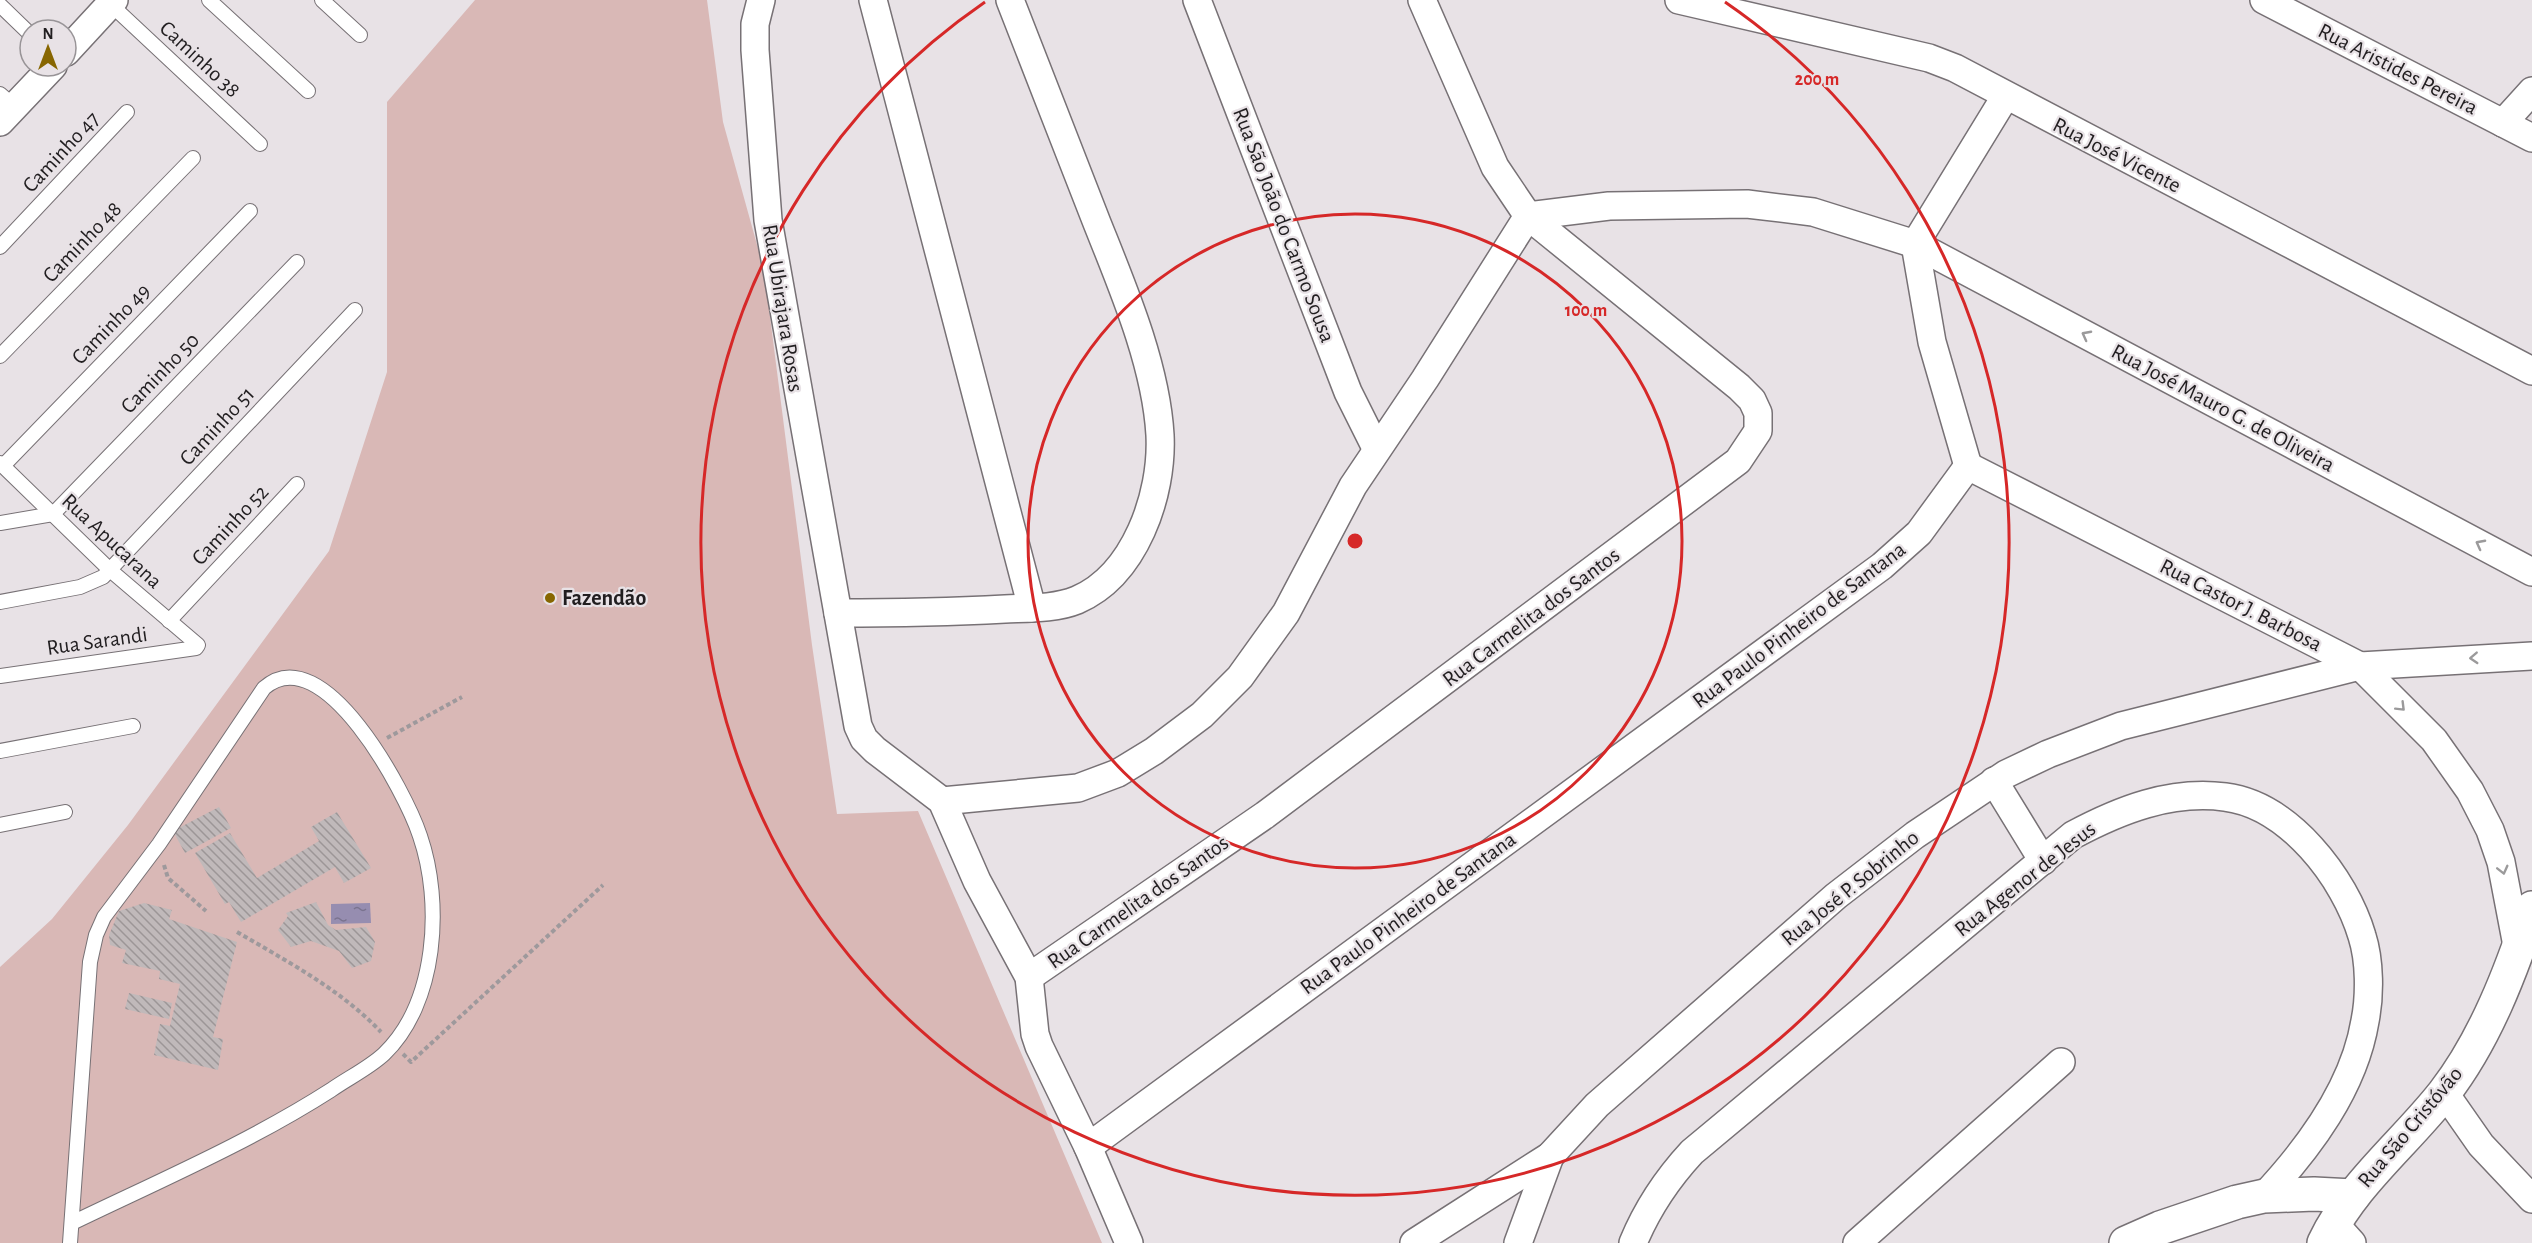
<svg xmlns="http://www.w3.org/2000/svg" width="2532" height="1243" font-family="'Alegreya Sans',sans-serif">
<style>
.grass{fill:#d9b8b6}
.water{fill:url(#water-ripples)}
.building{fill:url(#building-back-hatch)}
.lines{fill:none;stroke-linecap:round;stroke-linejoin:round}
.service-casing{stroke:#777175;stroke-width:16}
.minor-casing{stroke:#777175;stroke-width:30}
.tertiary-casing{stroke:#777175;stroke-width:36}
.secondary-casing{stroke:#777175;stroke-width:36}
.path{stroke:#9e999c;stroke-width:4;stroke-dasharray:4.5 3;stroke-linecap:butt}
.service{stroke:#fff;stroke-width:14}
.minor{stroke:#fff;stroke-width:27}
.tertiary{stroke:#fff;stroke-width:33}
.secondary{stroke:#fff;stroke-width:33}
.oneway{stroke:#9b9a9b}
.ring{fill:none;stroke:#d62828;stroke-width:3}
.poi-dot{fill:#876601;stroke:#e8e2e6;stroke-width:2}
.labels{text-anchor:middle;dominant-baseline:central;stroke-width:4.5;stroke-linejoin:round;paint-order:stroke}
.street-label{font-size:22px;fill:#211e20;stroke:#e8e2e6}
.poi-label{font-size:22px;font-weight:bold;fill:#211e20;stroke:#e8e2e6;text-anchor:start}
.centre{fill:#d62828;stroke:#e8e2e6;stroke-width:3}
.ring-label{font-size:18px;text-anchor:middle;font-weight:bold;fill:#d62828;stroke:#e8e2e6;stroke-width:4.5;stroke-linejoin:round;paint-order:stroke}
</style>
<defs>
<pattern id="water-ripples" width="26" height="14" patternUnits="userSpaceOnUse" patternTransform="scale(1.5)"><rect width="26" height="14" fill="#968db0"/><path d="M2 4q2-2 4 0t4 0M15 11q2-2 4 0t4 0" fill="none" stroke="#7a738f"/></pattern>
<pattern id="building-back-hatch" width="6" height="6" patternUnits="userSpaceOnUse" patternTransform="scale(1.5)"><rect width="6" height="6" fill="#c0b9ba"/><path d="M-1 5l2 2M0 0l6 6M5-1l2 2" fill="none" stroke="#9c9697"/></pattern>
</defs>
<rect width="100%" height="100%" fill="#e8e2e6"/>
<polygon class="grass" points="475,0 707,0 723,122 764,270 812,645 837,814 918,811 1102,1243 0,1243 0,967 52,919 128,825 329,551 387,372 387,102"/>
<polygon class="water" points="370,903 371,923 331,924 331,904"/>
<g class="building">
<polygon points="219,807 231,828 185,853 173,831"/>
<polygon points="337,812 371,868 344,883 335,867 241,922 229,902 225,904 195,853 230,833 257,878 319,841 311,827"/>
<polygon points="316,902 328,925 336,930 366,927 375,942 371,961 352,968 339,951 311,941 291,947 278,930 288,916 286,913"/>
<polygon points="144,903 172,910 169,919 237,942 213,1037 223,1039 218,1070 154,1055 160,1024 170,1026 180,984 159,979 160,971 122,963 126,950 110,945 109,935 119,911"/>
<polygon points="129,993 172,1003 169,1019 125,1009"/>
</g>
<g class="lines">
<g class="service-casing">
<g id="service">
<polyline points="209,0 308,91"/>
<polyline points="322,0 360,35"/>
<polyline points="107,1 260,144"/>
<polyline points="0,5 30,34"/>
<polyline points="0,94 15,107"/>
<polyline points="0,247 127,112"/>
<polyline points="0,356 193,158"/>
<polyline points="0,463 110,570 198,645 196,648 0,676"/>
<polyline points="3,466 250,211"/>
<polyline points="0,523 53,514 297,262"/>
<polyline points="0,602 80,587 103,577 355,310"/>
<polyline points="169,621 297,484"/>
<polyline points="0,751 133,726"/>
<polyline points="0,825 65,812"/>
<path d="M70,1243L90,962L96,935L104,917L159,844L264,688C323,636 406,793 420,836C443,903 437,1003 384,1054C369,1068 348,1078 331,1090C250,1142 159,1181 72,1223"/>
</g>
</g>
<g class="minor-casing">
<g id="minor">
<polyline points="761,0 755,24 755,50 768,220 858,726 864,739 875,750 942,801 977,881 1029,977 1035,1034 1039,1046 1088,1147 1129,1243"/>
<polyline points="873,0 1032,608"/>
<polyline points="1197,0 1348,392 1376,448"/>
<polyline points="1679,0 1929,58 1955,68 2532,371"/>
<polyline points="2264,0 2532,138"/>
<polyline points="66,52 114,0"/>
<polyline points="0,122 53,66"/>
<polyline points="2503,123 2532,91"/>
<polyline points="1528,216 1609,206 1747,204 1813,212 1915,244 2532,572"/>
<polyline points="1915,244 1932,342 1968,466"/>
<polyline points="1915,244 2005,97"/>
<polyline points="1968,466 2360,666 2434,740 2470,791 2490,830 2501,862 2518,951"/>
<path d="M838,613C894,613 949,612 1005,609C1028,608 1055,609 1077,600C1135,575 1163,495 1160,435C1156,365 1123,288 1097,223C1068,149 1039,74 1010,0"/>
<polyline points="1994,781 2043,861"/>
<polyline points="942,801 1078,788 1118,773 1154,751 1202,715 1240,677 1286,613 1353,486 1425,379 1528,216"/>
<polyline points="1029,977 1265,815 1738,461 1758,431 1758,413 1752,400 1739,387 1528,216 1495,167 1422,0"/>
<polyline points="2444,1092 2481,1145 2532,1199"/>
<polyline points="1088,1147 1882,566 1919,533 1968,466"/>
<polyline points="2334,1223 2352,1243"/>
<polyline points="1414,1243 1550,1156 1597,1105 1836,896 1915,835 2006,774 2048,754 2121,726 2360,666 2532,656"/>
<polyline points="1518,1243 1550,1156"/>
<path d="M1633,1243C1647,1209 1667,1179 1692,1152L2073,835C2120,810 2170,790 2225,797C2289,805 2345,878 2362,936C2370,961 2370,996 2365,1021C2354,1088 2309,1148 2264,1196"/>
<polyline points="1857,1243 2061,1062"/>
</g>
</g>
<g class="tertiary-casing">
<polyline id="tertiary" points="2126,1243 2160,1228 2237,1202 2264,1196 2314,1194 2353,1196"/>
</g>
<g class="secondary-casing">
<path id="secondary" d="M2324,1243C2352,1184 2404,1144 2444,1093C2485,1040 2511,972 2532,908"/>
</g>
<g class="path">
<polyline points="387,738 462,697"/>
<polyline points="164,865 168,878 206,911"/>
<path d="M237,932C288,962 340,989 381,1032"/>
<polyline points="403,1054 411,1062 603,885"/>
</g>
<use href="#service" class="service"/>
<use href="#minor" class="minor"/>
<use href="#tertiary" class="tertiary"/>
<use href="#secondary" class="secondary"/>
</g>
<defs><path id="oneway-chevron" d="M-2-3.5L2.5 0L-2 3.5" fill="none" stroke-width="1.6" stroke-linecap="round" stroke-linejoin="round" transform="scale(1.5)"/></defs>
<g class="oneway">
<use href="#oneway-chevron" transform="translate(2086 335) rotate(-152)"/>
<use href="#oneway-chevron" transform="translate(2480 544) rotate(-152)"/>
<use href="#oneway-chevron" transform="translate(2474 658) rotate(177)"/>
<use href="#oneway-chevron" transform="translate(2401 707) rotate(45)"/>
<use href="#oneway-chevron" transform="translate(2503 870) rotate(76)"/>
</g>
<g class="ring">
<circle cx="1355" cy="541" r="327"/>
<path d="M1725 2A654 654 0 1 1 985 2"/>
</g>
<circle class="poi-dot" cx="550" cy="598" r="6"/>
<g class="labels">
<g class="street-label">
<text transform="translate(200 59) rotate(43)">Caminho 38</text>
<text transform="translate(2398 69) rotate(27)">Rua Aristides Pereira</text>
<text transform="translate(61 152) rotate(-47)">Caminho 47</text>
<text transform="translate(2117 155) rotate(27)">Rua José Vicente</text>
<text transform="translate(1284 225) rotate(69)">Rua São João do Carmo Sousa</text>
<text transform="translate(82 242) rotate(-46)">Caminho 48</text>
<text transform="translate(783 308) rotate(81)">Rua Ubirajara Rosas</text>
<text transform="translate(111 324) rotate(-46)">Caminho 49</text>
<text transform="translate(160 373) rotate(-46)">Caminho 50</text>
<text transform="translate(2223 408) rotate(28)">Rua José Mauro G. de Oliveira</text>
<text transform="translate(217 426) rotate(-47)">Caminho 51</text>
<text transform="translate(230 525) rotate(-47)">Caminho 52</text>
<text transform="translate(112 541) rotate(43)">Rua Apucarana</text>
<text transform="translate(2241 605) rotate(27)">Rua Castor J. Barbosa</text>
<text transform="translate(1531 617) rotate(-37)">Rua Carmelita dos Santos</text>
<text transform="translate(1799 625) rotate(-37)">Rua Paulo Pinheiro de Santana</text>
<text transform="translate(97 641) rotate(-8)">Rua Sarandi</text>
<text transform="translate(2025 879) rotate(-38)">Rua Agenor de Jesus</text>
<text transform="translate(1850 888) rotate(-39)">Rua José P. Sobrinho</text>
<text transform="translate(1138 902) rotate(-35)">Rua Carmelita dos Santos</text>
<text transform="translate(1408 913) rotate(-36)">Rua Paulo Pinheiro de Santana</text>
<text transform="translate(2410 1127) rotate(-50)">Rua São Cristóvão</text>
</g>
<g class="poi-label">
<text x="562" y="598">Fazendão</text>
</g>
</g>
<circle cx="1355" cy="541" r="9" class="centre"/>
<g class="ring-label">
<text x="1817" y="85">200 m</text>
<text x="1586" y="316">100 m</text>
</g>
<g transform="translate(48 48)"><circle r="28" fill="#e8e2e6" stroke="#989497" stroke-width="1.5"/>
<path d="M0-4.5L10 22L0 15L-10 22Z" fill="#876601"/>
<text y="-9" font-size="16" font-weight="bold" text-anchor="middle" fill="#211e20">N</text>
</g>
</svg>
